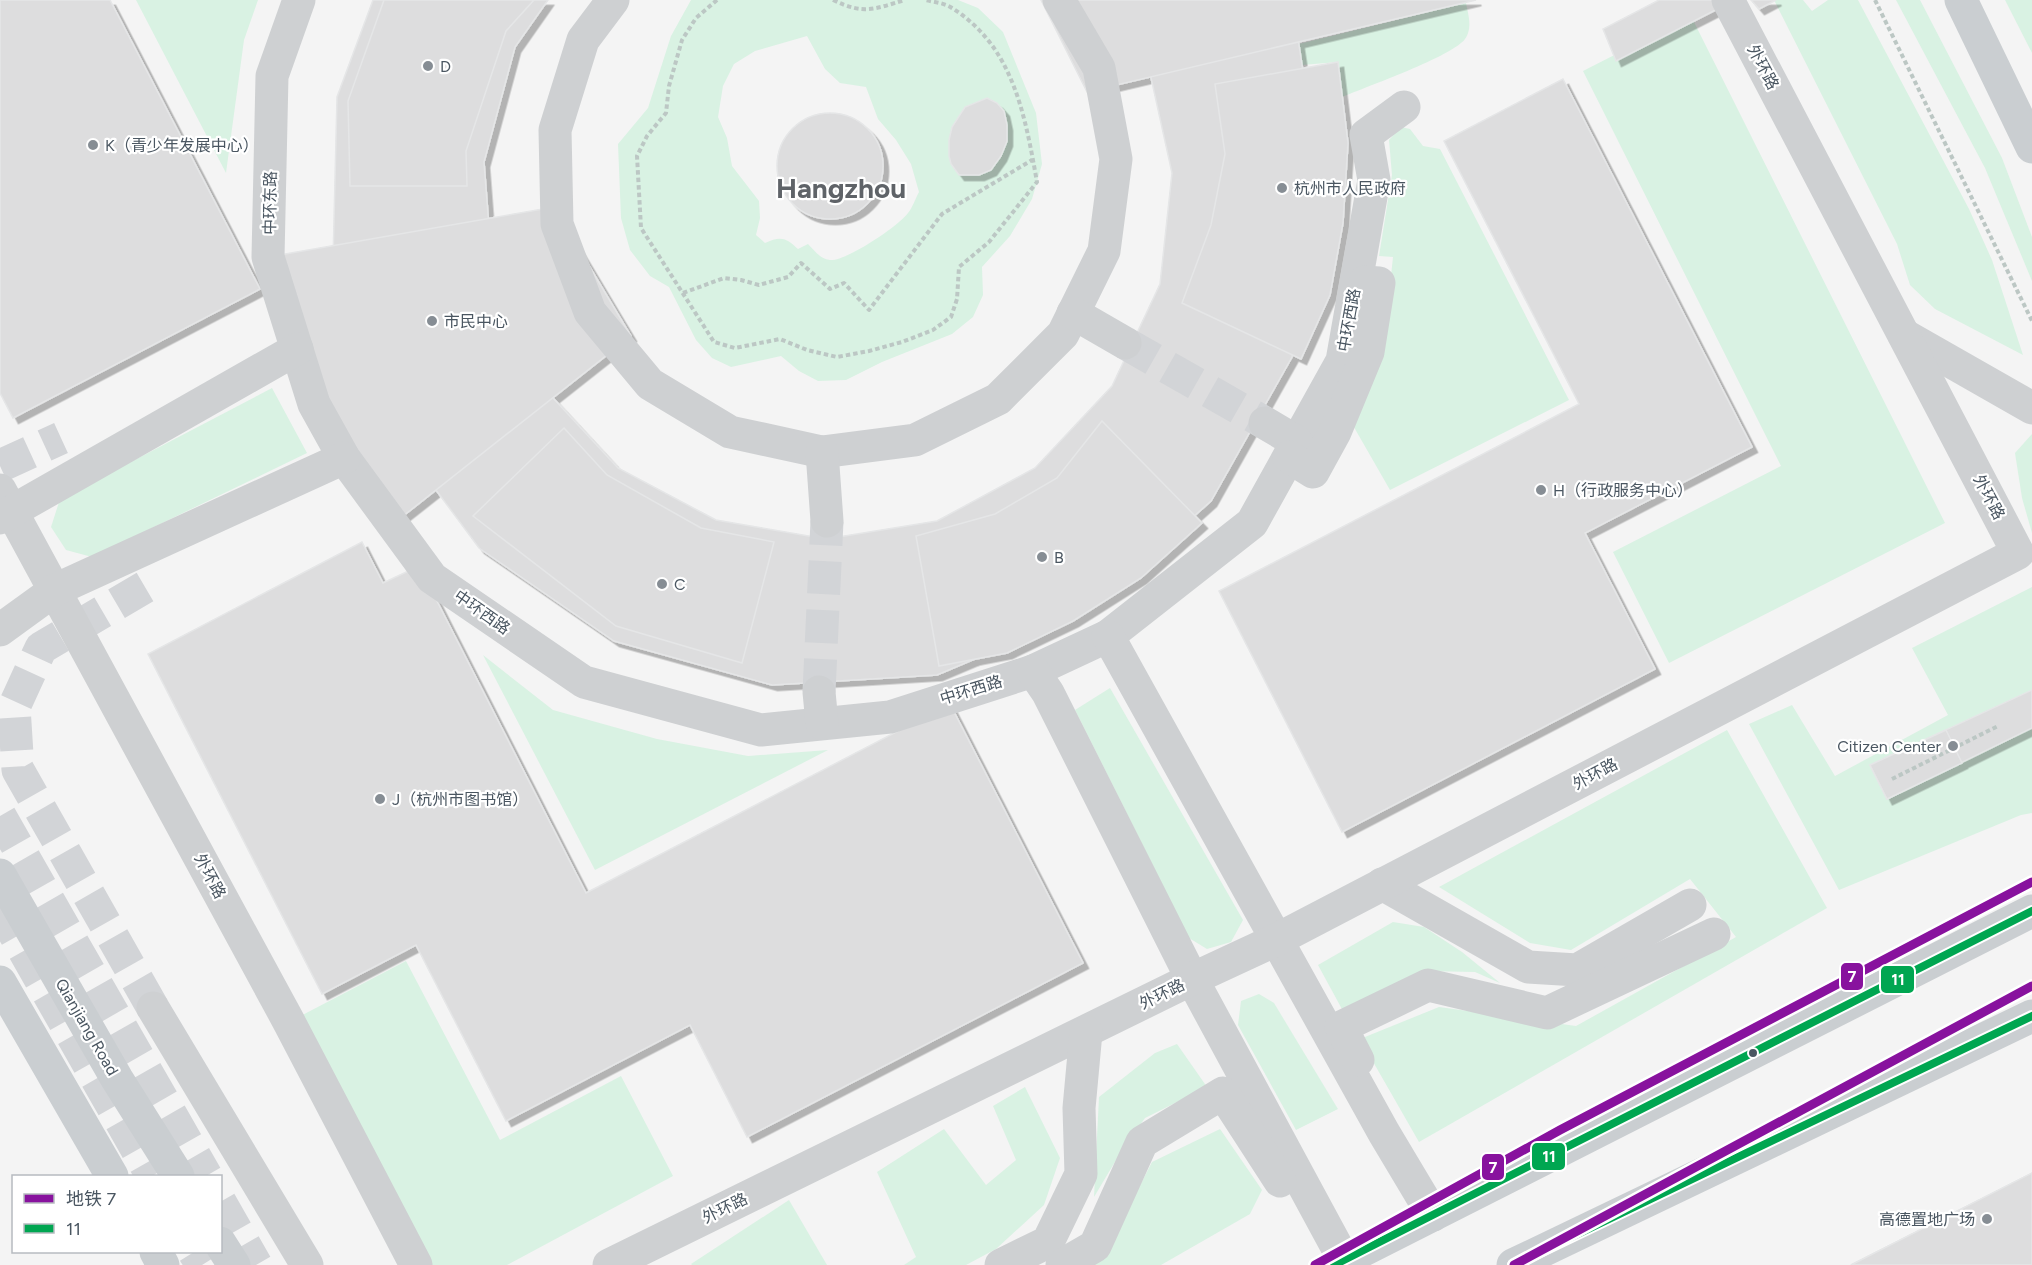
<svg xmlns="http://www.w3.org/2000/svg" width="2032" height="1265" font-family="Figtree,'Noto Sans SC',sans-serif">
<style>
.green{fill:#d9f2e3;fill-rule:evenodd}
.building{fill:#ddddde;stroke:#e5e6e7;stroke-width:1.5;filter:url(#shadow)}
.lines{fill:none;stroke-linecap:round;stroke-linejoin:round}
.minor-tunnel{stroke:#d2d4d7;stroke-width:33;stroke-dasharray:33 16;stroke-linecap:butt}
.major-tunnel{stroke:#d2d4d7;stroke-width:33;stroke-dasharray:33 16;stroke-linecap:butt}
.path{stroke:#bcc7c4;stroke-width:4;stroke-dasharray:4.5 3;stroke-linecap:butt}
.minor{stroke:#ced0d2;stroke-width:33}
.major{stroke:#caced1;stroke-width:33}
.bus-1-casing{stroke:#fff;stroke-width:12}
.bus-1{stroke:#00a651;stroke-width:8}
.metro-1-casing{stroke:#fff;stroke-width:14}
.metro-1{stroke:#88129e;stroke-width:9}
.poi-dot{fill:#868d94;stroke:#fff;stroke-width:2}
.bus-dot{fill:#4a5661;stroke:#fff;stroke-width:2}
.labels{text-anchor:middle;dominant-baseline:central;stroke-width:4.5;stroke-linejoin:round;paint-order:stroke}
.poi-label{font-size:16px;fill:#4a5661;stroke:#fff;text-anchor:start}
.street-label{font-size:16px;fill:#4a5661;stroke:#fff}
.town-label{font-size:28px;font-weight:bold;fill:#5f6368;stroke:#fff}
.line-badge{stroke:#fff;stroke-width:2}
.badge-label{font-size:16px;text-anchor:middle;font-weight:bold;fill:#fff}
</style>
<defs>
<filter id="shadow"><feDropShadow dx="5.5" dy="5.5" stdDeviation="0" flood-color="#0004"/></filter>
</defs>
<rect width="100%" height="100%" fill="#f4f4f4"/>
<g class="green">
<polygon points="136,0 258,0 244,40 226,173"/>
<path d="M691,0H958L978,8L1003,32L1036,113L1042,164L1032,199L1010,236L982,267L983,295L973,317L952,334L882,362L846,380L818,381L799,371L781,356L731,367L712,358L696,340L669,287L650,276L630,250L621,218L618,144L648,108L671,36ZM807,36L825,69L840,83L866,87L878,119L896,140L911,164L919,192C915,199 913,207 908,213C899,226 845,262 830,260C820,259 814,250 808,244L798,249C786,237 780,236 765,243L756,235L760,218L759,201L732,166L727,138L718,117L723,86L734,64L755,51Z"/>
<polygon points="1774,0 1803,0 1812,11 1828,0 1858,0 1969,209 1992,260 2023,355 1935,309 1910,285 1897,244"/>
<polygon points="1896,0 1920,0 2002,158 2032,237 2032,281 1985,168"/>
<polygon points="2005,0 2032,0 2032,53"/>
<path d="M1466,3C1468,14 1473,28 1465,39C1453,56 1366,87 1342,97L1338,62L1302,65L1299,44Z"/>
<polygon points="1691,16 1945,523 1669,663 1613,552 1781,466 1583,71"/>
<polygon points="1401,127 1410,129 1423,146 1440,149 1569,400 1390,490 1351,422 1387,313 1393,257 1379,256 1392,175 1389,140"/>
<polygon points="272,388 307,453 92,557 66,550 51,527 60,499"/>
<polygon points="2032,434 2032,533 2022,498 2015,453"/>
<polygon points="2032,587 2032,813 2021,815 1839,890 1749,724 1792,705 1835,776 1948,715 1912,648"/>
<polygon points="483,655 553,710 657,739 748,756 828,750 595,870"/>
<polygon points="1110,688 1243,920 1231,942 1207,949 1189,938 1075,710"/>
<polygon points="1727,730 1827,908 1419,1142 1360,1039 1439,1007 1576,1026 1736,937 1690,879 1571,950 1530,943 1439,887"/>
<polygon points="1393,922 1424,927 1462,952 1500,983 1475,972 1424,971 1343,1011 1318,965"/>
<polygon points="406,961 500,1140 621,1076 673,1176 507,1265 416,1265 289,1022"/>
<polygon points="1259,994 1274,1003 1338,1109 1296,1130 1238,1025 1241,1001"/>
<polygon points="1177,1044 1207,1087 1145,1118 1122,1150 1094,1197 1099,1097 1155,1053"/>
<polygon points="1025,1087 1060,1158 1044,1205 996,1249 966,1265 904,1265 916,1257 877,1172 944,1129 986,1185 1016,1160 993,1106"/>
<polygon points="1220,1129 1262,1190 1250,1214 1161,1265 1087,1265 1120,1225 1152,1162"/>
<polygon points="789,1200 827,1265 692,1265 691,1264"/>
</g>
<g class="building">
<polygon points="0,0 110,0 260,289 13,418 0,393"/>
<polygon points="373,0 548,0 515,47 484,162 493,279 542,386 618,468 716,520 826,539 937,521 1035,468 1112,386 1160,284 1172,173 1148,64 1110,0 1280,0 1297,32 1322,195 1292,357 1211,501 1088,611 937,675 772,685 614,641 479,548 381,416 333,260 337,97"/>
<polygon points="384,0 534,0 506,31 466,151 467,186 350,186 348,101"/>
<polygon points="1041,0 1476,0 1087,92"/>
<polygon points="1659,0 1735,0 1616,61 1603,29"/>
<polygon points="1751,0 1776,0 1759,9"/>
<polygon points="1338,62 1348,143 1343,223 1330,295 1301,359 1182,303 1211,225 1225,154 1215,84"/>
<polygon points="1563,79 1752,447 1585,533 1655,669 1342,832 1219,591 1579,404 1444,141"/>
<polygon points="987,98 997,103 1004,111 1007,125 1007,141 1001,156 991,170 979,175 959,175 951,164 949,156 949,140 952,127 965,107"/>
<circle cx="830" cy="166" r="53"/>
<polygon points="554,207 631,336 393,524 314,404 268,257"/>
<polygon points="1102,421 1202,523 1141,578 1073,621 1007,653 939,666 916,536 995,514 1057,478"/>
<polygon points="564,428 607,475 701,528 774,542 742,663 616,626 473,516"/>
<polygon points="362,542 383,583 419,566 586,893 950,704 1083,963 747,1137 690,1025 506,1121 416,945 322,994 148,654"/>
<polygon points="2032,690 2032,728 1887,799 1870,765"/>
<polygon points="1946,730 1962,763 1887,799 1870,765"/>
<polygon points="2032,1173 2032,1265 1851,1265"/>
<polygon points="2032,1173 2032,1265 1851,1265"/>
</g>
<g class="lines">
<g class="minor-tunnel">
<polyline points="1125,343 1265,423"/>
<polyline points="0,466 61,438"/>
<polyline points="145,587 41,648 14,707 18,770 153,1008"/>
<polyline points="819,692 827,521"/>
</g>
<g class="major-tunnel">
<polyline points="0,816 206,1176"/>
<polyline points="0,908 152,1176"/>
<polyline points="220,1202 256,1265"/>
<polyline points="194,1252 202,1265"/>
</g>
<g class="path">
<path d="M717,0L696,18L682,40L669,86L666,113L647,136L637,156L641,228L714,342L735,348L780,339L807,350L837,357L869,351L902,342L933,330L951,317L957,299L959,267L989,242L1037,182C1025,116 1014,47 952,8C945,3 934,2 925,0"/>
<path d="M833,0C864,15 874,9 905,0"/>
<polyline points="1875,0 2032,321"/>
<polyline points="683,293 724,278 741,280 759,285 788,277 801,263 830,289 844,283 869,310 942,214 1032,160"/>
<polyline points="1892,779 1998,726"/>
</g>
<g class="minor">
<polyline points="299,0 272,76 268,257 314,404 344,458 432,578 584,682 761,730 890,717 1033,671 1108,636 1252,523 1342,361 1374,180 1366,135 1404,107"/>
<polyline points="613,0 583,40 555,130 557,224 590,312 650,384 730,432 822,452 915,440 998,399 1063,334 1104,251 1116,159 1099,68 1059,0"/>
<polyline points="1073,313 1125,343"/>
<polyline points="1904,335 2032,408"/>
<polyline points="1265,423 1297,442"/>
<polyline points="822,452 827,521"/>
<polyline points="1289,457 1313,472 1335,432 1368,352 1379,283 1365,282"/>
<polyline points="0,490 289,1022 416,1265"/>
<polyline points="0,518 297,349"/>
<polyline points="0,630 55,590 344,458"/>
<polyline points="1108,636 1384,1133 1433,1215"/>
<polyline points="1033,671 1048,693 1192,979 1344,1260"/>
<polyline points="819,692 822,723"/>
<polyline points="1382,884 1528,967 1577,970 1690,905"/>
<polyline points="153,1008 307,1265"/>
<polyline points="1358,1060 1341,1027 1428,985 1547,1013 1714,934"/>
<polyline points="609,1265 1192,979 1276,940 2018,553 1728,0"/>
<polyline points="1001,1265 1048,1242 1081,1174 1079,1108 1086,1032"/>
<polyline points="1062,1265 1095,1246 1142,1142 1223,1093 1280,1181"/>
</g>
<g class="major">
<polyline points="1961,0 2032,147"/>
<polyline points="0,875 117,1079 178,1176"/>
<polyline points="0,982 112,1176"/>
<polyline points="220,1243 234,1265"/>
<polyline points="156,1252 163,1265"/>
<polyline points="1334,1265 2032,911"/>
<polyline points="1513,1265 2032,1016"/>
</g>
<g class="bus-1-casing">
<g id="bus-1">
<polyline points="1334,1265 2032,911"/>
<polyline points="1513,1265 2032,1016"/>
</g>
</g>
<use href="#bus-1" class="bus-1"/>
<g class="metro-1-casing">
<g id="metro-1">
<polyline points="1315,1265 1560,1130 2032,882"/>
<polyline points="1514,1265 2032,986"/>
</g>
</g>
<use href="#metro-1" class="metro-1"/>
</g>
<g class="poi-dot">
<circle cx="428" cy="66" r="6"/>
<circle cx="93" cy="145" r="6"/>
<circle cx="1282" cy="188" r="6"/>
<circle cx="432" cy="321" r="6"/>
<circle cx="1541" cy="490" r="6"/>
<circle cx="1042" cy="557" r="6"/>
<circle cx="662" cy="584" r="6"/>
<circle cx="1953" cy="746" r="6"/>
<circle cx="380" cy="799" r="6"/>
<circle cx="1987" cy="1219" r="6"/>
</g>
<circle class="bus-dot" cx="1753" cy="1053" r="5"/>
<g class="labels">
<g class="poi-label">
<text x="440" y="66">D</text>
<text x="105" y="145">K（青少年发展中心）</text>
<text x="1294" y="188">杭州市人民政府</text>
<text x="444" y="321">市民中心</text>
<text x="1553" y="490">H（行政服务中心）</text>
<text x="1054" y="557">B</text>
<text x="674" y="584">C</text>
<text x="1941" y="746" text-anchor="end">Citizen Center</text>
<text x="392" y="799">J（杭州市图书馆）</text>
<text x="1975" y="1219" text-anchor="end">高德置地广场</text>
</g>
<g class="street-label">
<text transform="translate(1763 67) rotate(62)">外环路</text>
<text transform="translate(270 203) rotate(-89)">中环东路</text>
<text transform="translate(1349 320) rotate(-80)">中环西路</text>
<text transform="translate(1989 497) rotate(62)">外环路</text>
<text transform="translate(482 612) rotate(35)">中环西路</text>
<text transform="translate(971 690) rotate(-17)">中环西路</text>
<text transform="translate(1595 774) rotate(-28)">外环路</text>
<text transform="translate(210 876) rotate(62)">外环路</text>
<text transform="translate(1162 994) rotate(-26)">外环路</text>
<text transform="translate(87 1027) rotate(60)">Qianjiang Road</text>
<text transform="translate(725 1208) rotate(-26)">外环路</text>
</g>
<g class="town-label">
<text x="841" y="188">Hangzhou</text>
</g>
</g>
<g class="line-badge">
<rect x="1840" y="962" width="24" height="29" rx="6" fill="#88129e"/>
<rect x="1880" y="965" width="35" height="29" rx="6" fill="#00a651"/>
<rect x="1531" y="1142" width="35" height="29" rx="6" fill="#00a651"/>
<rect x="1481" y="1153" width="24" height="28" rx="6" fill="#88129e"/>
</g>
<g class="badge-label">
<text x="1852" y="982">7</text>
<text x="1898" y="985">11</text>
<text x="1549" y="1162">11</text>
<text x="1493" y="1173">7</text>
</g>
<rect x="12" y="1175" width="210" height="78" fill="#ffffff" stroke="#b7bbc0" stroke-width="1.5"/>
<rect x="24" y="1194" width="30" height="9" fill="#88129e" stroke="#b7bbc0" stroke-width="1.5"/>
<text x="66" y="1205" font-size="18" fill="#4a5661">地铁 7</text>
<rect x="24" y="1224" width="30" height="9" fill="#00a651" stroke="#b7bbc0" stroke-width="1.5"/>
<text x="66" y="1235" font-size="18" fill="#4a5661">11</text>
</svg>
